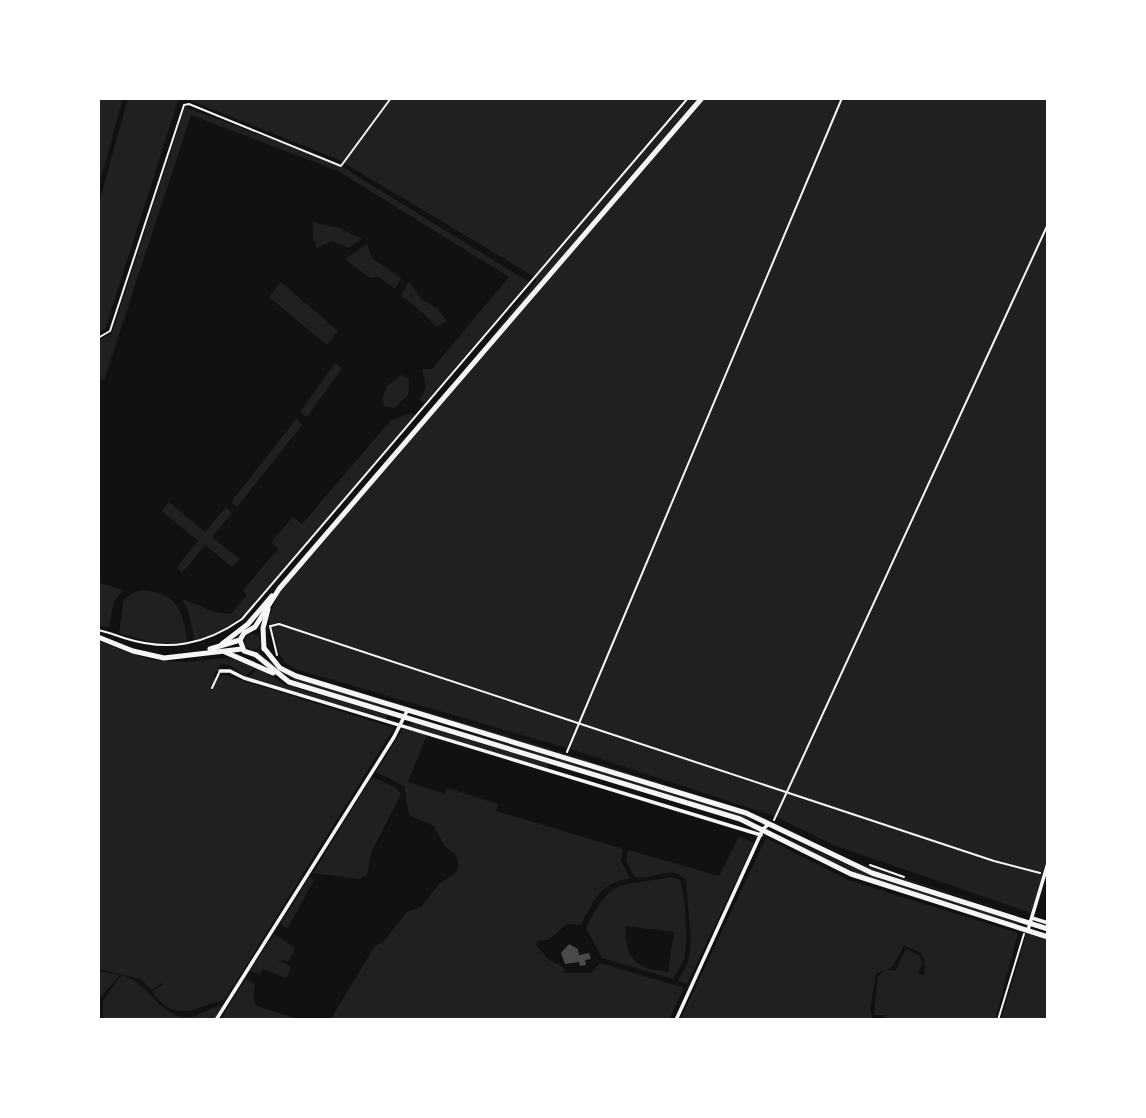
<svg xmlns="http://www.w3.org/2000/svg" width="1146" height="1118" font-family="'PT Sans',sans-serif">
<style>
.green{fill:#202020;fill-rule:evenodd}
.building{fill:#4a4a4a}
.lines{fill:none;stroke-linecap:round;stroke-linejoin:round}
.path{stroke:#f5f5f5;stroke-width:2}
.service{stroke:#f5f5f5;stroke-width:2}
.minor{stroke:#f5f5f5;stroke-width:3.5}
.primary{stroke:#f5f5f5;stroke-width:5}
</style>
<rect width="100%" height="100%" fill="#111"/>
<g class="green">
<polygon points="98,98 123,98 98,189"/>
<polygon points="128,98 179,98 105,329 98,333 98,207"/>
<path d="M184,98H1048V856L1031,913L836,846L778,818L776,813L774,816L570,749L295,669C269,655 281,637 268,622H271L268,619L279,593L425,420L536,281L535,277L339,160Z"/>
<polygon points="185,107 336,163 529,282 424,404 420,400 426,388 422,369 432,369 509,277 338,171 191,115 104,380 98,379 98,341 112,333"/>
<polygon points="313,222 339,228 362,239 348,248 331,241 317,248 313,238"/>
<polygon points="367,244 373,259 401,278 395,289 379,277 370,278 345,259"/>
<path d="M409,281L422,300L437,308L447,321L436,327C433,321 407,299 401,296Z"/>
<polygon points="281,282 338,331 327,345 269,297"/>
<polygon points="335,363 342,368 307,417 300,412"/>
<polygon points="401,375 409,379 408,395 394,408 384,406 382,399 387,386"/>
<polygon points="410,413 415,415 411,420 248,611 223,631 195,642 188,610 182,599 215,612 231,614 247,595 243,590 278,549 271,542 293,517 302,524 390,421"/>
<polygon points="297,418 302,425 237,507 231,502"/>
<polygon points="169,502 205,532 226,507 232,513 212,537 240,559 232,567 205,545 182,573 177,567 198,541 162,511"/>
<polygon points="98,582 123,590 114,601 109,627 98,626"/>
<path d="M144,590C181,595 181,611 188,643H155L119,633L124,599L135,592Z"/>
<circle cx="253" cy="642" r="8"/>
<path d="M98,641L152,660L185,662L234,657L256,667L245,676L230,665L221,664L212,678L224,675L394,728L225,999C193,1008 175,1025 152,991L163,985L162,983L151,990L141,979L98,969Z"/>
<polygon points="270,660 278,668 390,708 388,711 298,683 267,662"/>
<polygon points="259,668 285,685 387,714 386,720 248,678"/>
<polygon points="394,702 554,750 553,752 393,704"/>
<polygon points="418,719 552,756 551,760"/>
<polygon points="414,723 550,763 547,768 407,726"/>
<path d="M403,729L427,735L408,782L445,794L447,788L498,804L496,811L623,849L621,861L630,879C601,881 593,902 581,925L567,924L548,940H539L536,945L549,960L563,967L565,973H591L600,963L684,988L669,1020H330L375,946L382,943L407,912L421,907L440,883L456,873L459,866L456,854L445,847L434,826L409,815L404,786L376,772Z"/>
<polygon points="557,751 753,812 556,753"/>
<polygon points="555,756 728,809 752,818 750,822 554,760"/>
<polygon points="372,777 395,787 401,794 371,853 367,875 359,879 313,873"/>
<polygon points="759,815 854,862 1026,917 853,864 757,817"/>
<polygon points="772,831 863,872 1012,919 1022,926 863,877"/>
<path d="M739,836L754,843L687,984L678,981L688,962L691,945L686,881C674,863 653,881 635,877L626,861L628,850L719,876Z"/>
<path d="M766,838L848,880L1018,933L995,1020H884L885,1015H874L878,976L886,969L876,974L870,1010L873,1019L881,1020H680ZM904,945L921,953L925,962L924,975L918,973L922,964L920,956L906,949L895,971L887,970L893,966Z"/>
<path d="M671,877L680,880C685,892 688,940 685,954C684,963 678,971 673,979L602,958L586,928C613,875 618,888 671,877ZM626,926L674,932L668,972C637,969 623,958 626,926Z"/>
<polygon points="309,878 314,880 287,929 281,923"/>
<polygon points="1027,932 1048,939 1048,1020 1001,1020"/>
<polygon points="274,934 295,948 289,961 278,960 291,967 287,978 263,969 260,974 250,971"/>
<polygon points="98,971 120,975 100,998 99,1020"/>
<path d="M121,975C152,983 156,1015 186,1017C200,1018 209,1005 223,1006L214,1020H103V1001Z"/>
<polygon points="246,979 255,984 253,1000 257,1006 301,1020 220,1020"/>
</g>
<polygon class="building" points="569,944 578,949 579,955 589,953 591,959 585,960 586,965 580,966 579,962 565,964 561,953"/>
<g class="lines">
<g class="path">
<polyline points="98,338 110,331 184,105 189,104 341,166 391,98"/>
<polyline points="270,626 277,655"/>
<polyline points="271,626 279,624 994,861 1040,873"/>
<path d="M98,630C108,632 115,635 124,638C168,652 205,645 242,619L688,98"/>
<polyline points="567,752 842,98"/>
<polyline points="774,820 1048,224"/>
<polyline points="870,865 904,877"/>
<polyline points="998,1020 1024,934"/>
</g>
<polyline class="service" points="212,688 219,673"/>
<g class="minor">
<polyline points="220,671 230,671 244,678 761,835"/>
<polyline points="1032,918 1048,923"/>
<polyline points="1028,930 1048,863"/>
<polyline points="216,1020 394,737 407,711"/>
<polyline points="676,1020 763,829 768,825"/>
</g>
<g class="primary">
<polyline points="98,637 133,651 164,658 242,649"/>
<polyline points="222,644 248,624 272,596"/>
<polyline points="264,648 280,668 296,676 746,813 872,873 1048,929"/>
<polyline points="210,649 240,640"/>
<polyline points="264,649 263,628 268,609"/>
<polyline points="225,652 273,673"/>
<polyline points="256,655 289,682 740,819 851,874 1048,937"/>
<polyline points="256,655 244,651 240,640 244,633 255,627 279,589 702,98"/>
</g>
</g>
<rect width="1146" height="1118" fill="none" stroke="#ffffff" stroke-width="200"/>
</svg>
